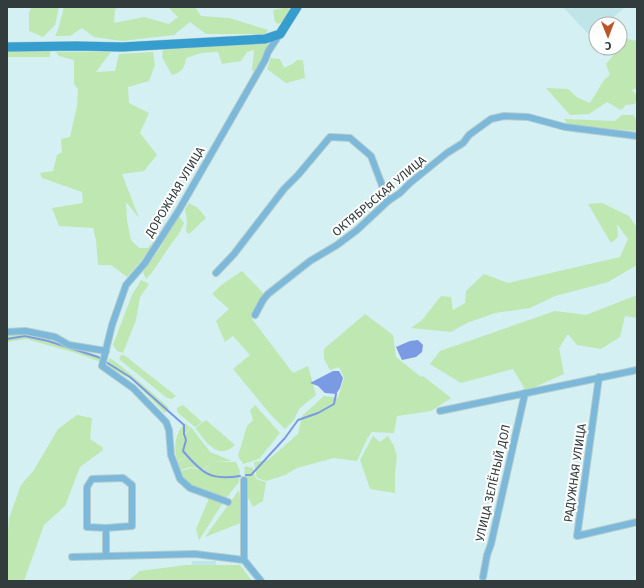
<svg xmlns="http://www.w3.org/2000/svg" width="644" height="588" font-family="'Fira Sans',sans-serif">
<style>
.built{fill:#c0e5e8}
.green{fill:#bfe7b1}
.water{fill:#7a9ae3}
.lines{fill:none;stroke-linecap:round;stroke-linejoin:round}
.stream{stroke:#7a9ae3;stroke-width:2}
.street-casing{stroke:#b4ccce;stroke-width:8}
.secondary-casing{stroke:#b4ccce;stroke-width:10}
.street{stroke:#7cb8d9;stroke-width:6}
.secondary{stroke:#369ecf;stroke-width:9}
.labels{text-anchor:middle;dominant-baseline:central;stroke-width:4;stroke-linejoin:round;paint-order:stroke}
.street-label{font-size:12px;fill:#323c3d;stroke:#fff}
</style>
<rect width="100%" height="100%" fill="#d4f0f2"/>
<g class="built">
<polygon points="563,7 625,7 606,24 596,24 596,33 591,37"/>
<polygon points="192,561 216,561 216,573 191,572"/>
</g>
<g class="green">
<polygon points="32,7 59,7 55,25 43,37 29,31 29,12"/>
<polygon points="64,7 122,7 115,9 114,23 144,17 169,24 178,17 168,7 195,7 201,16 229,18 268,30 265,34 206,34 190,22 174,35 122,41 94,37 82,28 70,36 55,36 58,30"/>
<polygon points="288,7 292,13 284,21 278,24 275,22 273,10"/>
<polygon points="627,39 637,41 637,88 632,90 637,96 635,104 626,105 621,110 607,102 589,114 570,115 546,88 568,89 578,98 590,103 604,80 610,75 606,64"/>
<path d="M268,43V48L257,71H252L254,50L247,52L241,61L222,64L218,52L201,53L186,58C185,67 182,73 172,75L162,57L163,49Z"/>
<polygon points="50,50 50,57 7,57 7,51"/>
<polygon points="56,52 111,52 96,72 115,71 119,54 153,52 155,65 149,81 128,87 129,103 149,113 140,133 157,155 144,171 122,174 139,218 126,202 127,220 131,240 139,248 148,248 159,235 143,259 127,277 111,265 98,265 96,240 93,228 59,226 52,208 83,203 82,192 42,178 40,173 53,171 57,155 62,152 61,139 70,137 77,106 78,89 74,84 74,60 59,56"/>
<polygon points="271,58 280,59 284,68 294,63 297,60 303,60 305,78 286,83 267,69"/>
<polygon points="622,115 633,115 637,121 637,131 568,125 564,119 615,121"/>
<polygon points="189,203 198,208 206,218 189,234 186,231 187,221 185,209"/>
<polygon points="602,203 629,216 637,228 637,265 608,282 555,296 530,308 495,313 467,323 451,332 411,328 422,320 441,296 451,297 453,310 465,303 466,291 484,274 508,283 620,257 628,239 617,224 618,237 611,243 588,204"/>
<path d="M178,215L184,223C180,234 173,241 167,250C160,260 155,270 146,279L143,272L160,248Z"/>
<polygon points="242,271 264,294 252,319 293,373 308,366 316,395 299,409 294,420 285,429 271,415 233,369 250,355 233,336 225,342 216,321 229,309 212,294 220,286"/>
<polygon points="141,280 149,284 140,297 136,320 123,353 117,351 113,345 132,295"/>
<polygon points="637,295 637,318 625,316 620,337 601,349 577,345 568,334 559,348 564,374 526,391 513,369 461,383 430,364 440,351 555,311 586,315"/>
<polygon points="365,314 393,335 396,357 421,377 423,376 451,398 431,411 397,416 394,433 372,432 367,439 357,461 334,458 297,468 285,475 266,481 257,478 254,462 268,460 298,434 302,416 324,396 338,398 344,378 339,367 330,370 324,359 324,349"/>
<polygon points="23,334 41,336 103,357 101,362 76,353 26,339 7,342 7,336"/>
<polygon points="121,355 124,355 176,396 172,399 167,398 119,359"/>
<polygon points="110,358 121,366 165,404 169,408 165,413 132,380 106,366"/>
<polygon points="183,405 202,422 195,427 177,412 177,408"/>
<polygon points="255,405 280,433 259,459 243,464 238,456 247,426 253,420 250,410"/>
<polygon points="77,415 92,418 90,439 102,447 103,450 80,467 65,506 44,525 24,581 7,581 7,545 9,518 21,485 34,470 58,429"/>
<path d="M206,420L235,445C218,462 205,440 195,428Z"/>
<path d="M185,423L190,427L183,437L185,445L183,438L191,427L210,452L232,461L212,462L204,469L190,467L181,470L177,462L190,455L177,461C174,447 174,434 185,423Z"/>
<polygon points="373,436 380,442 388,436 394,446 397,457 395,472 395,493 370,489 360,460"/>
<path d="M212,462H236L240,471L239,482L226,498L199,540L196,529L208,501L207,493C194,488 186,486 181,471L191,468L204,470Z"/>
<path d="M245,466L253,468L256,479L266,482L263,501L253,507L247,496C250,484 242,478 245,466Z"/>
<polygon points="239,490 243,522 205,537"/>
<polygon points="186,565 240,565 252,581 128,581 140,571"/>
</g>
<g class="water">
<polygon points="418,340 423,345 422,352 416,357 402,360 396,347 410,341"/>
<polygon points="333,371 339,371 343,378 340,388 336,394 325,393 318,386 310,383"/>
</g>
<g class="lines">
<g class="stream">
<path d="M7,339L25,336L48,341L98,357L130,377L184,425V434L186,440L183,451C202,473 210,481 240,476"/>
<polyline points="246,475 251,475 285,438 298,420 318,413 334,404 336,394"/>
</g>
<g class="street-casing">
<g id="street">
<polyline points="216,273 234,254 284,189 298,175 330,137 350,138 371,156 388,201"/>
<polyline points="255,315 263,300 268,294 310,261 337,245 357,230 388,201 400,193 410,183 447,153 463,143 469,135 491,119 504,116 528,117 565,127 637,136"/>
<polyline points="7,332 25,331 55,337 69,345 106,351"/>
<polyline points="599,377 577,536 637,522"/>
<polyline points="440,411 637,370"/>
<polyline points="244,480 244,560 261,581"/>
<polyline points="228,502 190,488 180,479 171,455 169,430 166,422 133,388 102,366 112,325 126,285 145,263 179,210 265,60 268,52 279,35"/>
<polyline points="106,528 132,526 132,485 123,478 92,479 87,487 87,527 106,528 106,556"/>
<polyline points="72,557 195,554 244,560"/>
<polyline points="483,577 487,555 491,544 525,393"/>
</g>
</g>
<g class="secondary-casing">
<polyline id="secondary" points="7,47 76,46 122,47 265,39 280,34 297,7"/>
</g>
<use href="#street" class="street"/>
<use href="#secondary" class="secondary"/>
</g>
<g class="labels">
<g class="street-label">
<text transform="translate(175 192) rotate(-59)">ДОРОЖНАЯ УЛИЦА</text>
<text transform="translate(379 196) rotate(-40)">ОКТЯБРЬСКАЯ УЛИЦА</text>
<text transform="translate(575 473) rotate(-82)">РАДУЖНАЯ УЛИЦА</text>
<text transform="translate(493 483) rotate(-77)">УЛИЦА ЗЕЛЁНЫЙ ДОЛ</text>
</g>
</g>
<rect width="644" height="588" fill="none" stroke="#323c3d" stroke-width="16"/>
<g transform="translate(608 36) rotate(179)"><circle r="19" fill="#ffffff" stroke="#adb1b1"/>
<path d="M0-3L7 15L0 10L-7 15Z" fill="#bc5629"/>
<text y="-6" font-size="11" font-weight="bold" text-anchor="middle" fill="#323c3d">С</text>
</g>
</svg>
